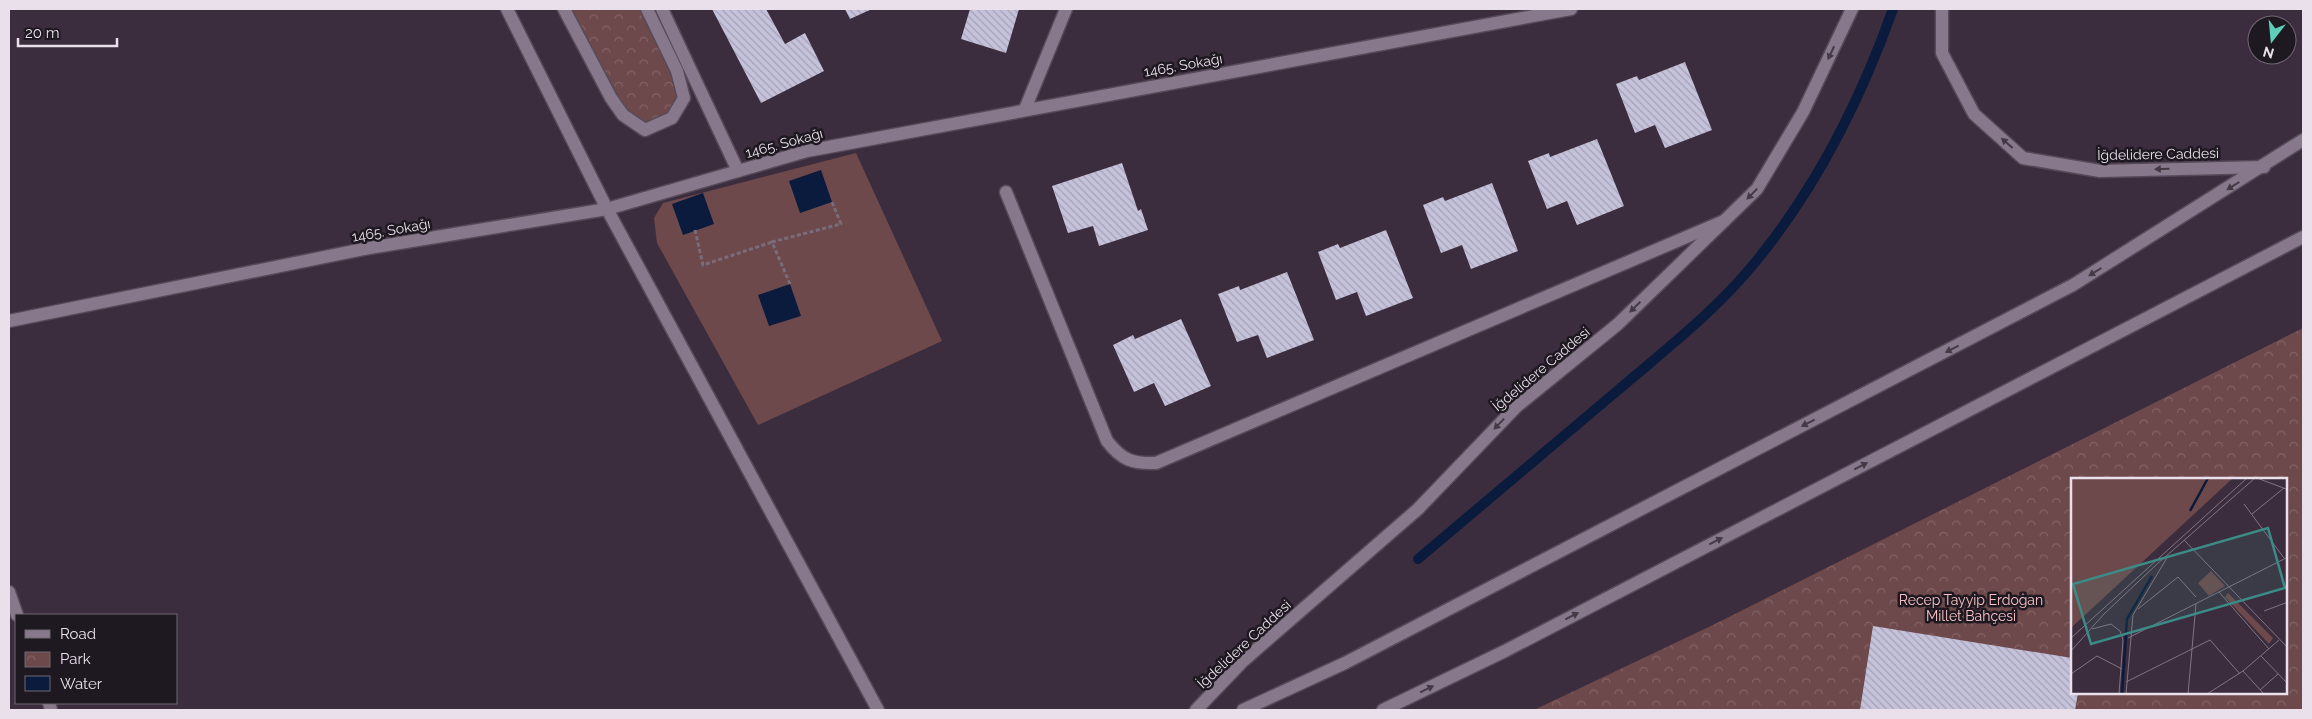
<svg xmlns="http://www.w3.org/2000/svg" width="2312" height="719" font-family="Raleway,sans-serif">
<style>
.park{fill:url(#park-crowns);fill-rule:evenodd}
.garden{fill:#6e494b}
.water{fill:#0a1b3d}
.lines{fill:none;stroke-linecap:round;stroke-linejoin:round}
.stream{stroke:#0a1b3d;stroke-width:10}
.building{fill:url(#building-back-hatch)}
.street-casing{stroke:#564a58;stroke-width:15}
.secondary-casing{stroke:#564a58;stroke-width:15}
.path{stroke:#796d7c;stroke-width:3;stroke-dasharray:4 2.5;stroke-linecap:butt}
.street{stroke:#87788c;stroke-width:12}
.secondary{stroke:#87788c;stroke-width:12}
.oneway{fill:#433a46}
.labels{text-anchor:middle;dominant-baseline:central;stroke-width:5;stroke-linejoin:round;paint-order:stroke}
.street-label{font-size:14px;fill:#e9e0eb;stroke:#1e1820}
.park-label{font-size:14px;fill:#f7c3c6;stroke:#1e1820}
.inset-river{fill:none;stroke:#0a1b3d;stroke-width:2.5}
.inset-road{fill:none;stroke:#817583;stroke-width:1}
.view{fill:#3b8b87;fill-opacity:0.15;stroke:#3b8b87;stroke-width:2.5}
.inset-edge{fill:none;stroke:#e9e0eb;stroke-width:2.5}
</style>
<defs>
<pattern id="park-crowns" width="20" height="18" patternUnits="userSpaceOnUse" patternTransform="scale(1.25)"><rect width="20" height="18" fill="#6e494b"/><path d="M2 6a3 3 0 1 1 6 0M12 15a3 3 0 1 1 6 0" fill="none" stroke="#836365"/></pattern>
<pattern id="building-back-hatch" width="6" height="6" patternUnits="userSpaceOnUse" patternTransform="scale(1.25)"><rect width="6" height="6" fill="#c5c2db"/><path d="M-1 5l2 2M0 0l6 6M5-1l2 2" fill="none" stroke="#a5a2b6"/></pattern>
</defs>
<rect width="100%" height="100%" fill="#3b2d3e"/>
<g class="park">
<polygon points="564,9 647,9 684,98 672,118 645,130 623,115"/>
<path d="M2303,328V710H1534L1717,623ZM2072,479H2286V693H2072Z"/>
</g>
<polygon class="garden" points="856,153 942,341 758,425 657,243 654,218 663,203"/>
<g class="water">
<polygon points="821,170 832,202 800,213 789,181"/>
<polygon points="703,193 714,224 683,235 672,204"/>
<polygon points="790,284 801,316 769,326 758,295"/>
</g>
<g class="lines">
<path class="stream" d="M1418,559C1484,503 1551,447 1617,391C1666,349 1717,310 1757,260C1818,185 1861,99 1893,9"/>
</g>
<g class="building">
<polygon points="712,9 766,9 785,44 805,33 824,71 761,103"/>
<polygon points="845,9 872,9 850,19"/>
<polygon points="970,9 1019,9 1006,53 961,39"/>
<polygon points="1685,62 1712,130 1665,148 1655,125 1635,133 1616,84 1637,76 1639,80"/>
<polygon points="1597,139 1624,206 1577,225 1567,201 1547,209 1528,161 1549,153 1550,157"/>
<polygon points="1122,163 1138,211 1141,209 1148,230 1099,246 1093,226 1068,233 1052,186"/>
<polygon points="1492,183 1518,251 1471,269 1462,245 1441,253 1423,205 1443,197 1445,201"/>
<polygon points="1386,230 1413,298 1366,316 1357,292 1336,300 1318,252 1338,244 1340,248"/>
<polygon points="1287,272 1314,340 1267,358 1258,335 1237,342 1218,294 1239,286 1240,290"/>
<polygon points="1181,319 1211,386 1165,406 1154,383 1134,392 1113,345 1133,335 1135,339"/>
<polygon points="1873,626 2072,658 2072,693 2078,693 2075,710 1860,710"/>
</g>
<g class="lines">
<g class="street-casing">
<g id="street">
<polyline points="507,9 607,209 878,710"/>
<polyline points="564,9 611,98 623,115 645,130 672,118 684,98 677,71 647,9"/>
<polyline points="662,9 738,171"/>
<polyline points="1025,109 1066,9"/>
<path d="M1006,192L1107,441C1122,460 1132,464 1156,463L1724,221"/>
<polyline points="9,321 369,248 607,209 807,151 1571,9"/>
<polyline points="9,592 17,615"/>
<polyline points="49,703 51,710"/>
</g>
</g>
<g class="secondary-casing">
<g id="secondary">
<polyline points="1942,9 1942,53 1974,114 2023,158 2100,171 2264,167"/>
<polyline points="1196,710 1242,662 1418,509 1516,407 1618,324 1757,189 1803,112 1852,9"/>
<polyline points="1243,710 1345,663 2073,285 2303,140"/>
<polyline points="1383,710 1505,651 2303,237"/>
</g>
</g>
<g class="path">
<polyline points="695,230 703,265 772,242"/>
<polyline points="790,284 772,242 841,224 832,202"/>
</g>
<use href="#street" class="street"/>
<use href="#secondary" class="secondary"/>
</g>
<defs><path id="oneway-solid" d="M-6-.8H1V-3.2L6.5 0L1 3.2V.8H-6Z" transform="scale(1.25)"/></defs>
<g class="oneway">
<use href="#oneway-solid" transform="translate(1831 53) rotate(115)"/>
<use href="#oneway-solid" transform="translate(2007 143) rotate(-139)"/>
<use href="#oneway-solid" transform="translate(2162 169) rotate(178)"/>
<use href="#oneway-solid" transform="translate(2233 186) rotate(148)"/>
<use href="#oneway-solid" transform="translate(1752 194) rotate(134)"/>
<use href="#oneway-solid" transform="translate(2095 272) rotate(148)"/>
<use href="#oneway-solid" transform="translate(1635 307) rotate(136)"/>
<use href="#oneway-solid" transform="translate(1952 349) rotate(153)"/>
<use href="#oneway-solid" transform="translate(1808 423) rotate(153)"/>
<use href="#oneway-solid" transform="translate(1499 424) rotate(134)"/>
<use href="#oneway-solid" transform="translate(1861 466) rotate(-27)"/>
<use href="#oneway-solid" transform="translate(1716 541) rotate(-27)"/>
<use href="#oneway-solid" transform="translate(1572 616) rotate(-27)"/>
<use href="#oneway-solid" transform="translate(1427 689) rotate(-26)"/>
</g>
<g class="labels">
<g class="street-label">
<text transform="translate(1183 65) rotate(-10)">1465. Sokağı</text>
<text transform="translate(784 143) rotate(-15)">1465. Sokağı</text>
<text transform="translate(2158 154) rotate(-1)">İğdelidere Caddesi</text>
<text transform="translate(391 230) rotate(-10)">1465. Sokağı</text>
<text transform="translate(1541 369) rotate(-40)">İğdelidere Caddesi</text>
<text transform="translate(1244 644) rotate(-43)">İğdelidere Caddesi</text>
</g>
<g class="park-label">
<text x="1971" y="600">Recep Tayyip Erdoğan<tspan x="1971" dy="16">Millet Bahçesi</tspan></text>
</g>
</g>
<g transform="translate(2071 478)">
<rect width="216" height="216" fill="#3b2d3e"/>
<path d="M0,0H162L0,150ZM157,115L202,160L198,166L154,119Z" fill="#6e494b"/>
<path d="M140,93L154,108L138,118L127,105Z" fill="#6e494b"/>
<path class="inset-river" d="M119,33L137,0M51,216L56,141L81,98"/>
<path class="inset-road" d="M186,0L215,11M173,26L213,80M181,36L213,10M113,62L217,170M148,114L198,171M67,131L107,99L125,119M193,133L217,124M21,151L40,146L49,153L52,162L48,216M0,160L176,0M57,160L217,79M0,173L33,136L85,87L184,0M190,178L217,206M172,193L193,216M0,196L26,178L51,191M55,204L139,162L169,196M189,212L207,196M55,216L62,137L97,78M117,216L125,126M136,216L172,193L208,162"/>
<path class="view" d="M197,50L214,110L20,166L2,106Z"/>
<rect width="216" height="216" class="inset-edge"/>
</g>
<rect width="2312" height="719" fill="none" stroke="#e9e0eb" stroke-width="20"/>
<rect x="15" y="614" width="162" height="90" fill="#1e1820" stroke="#6f6871"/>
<rect x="25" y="630" width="25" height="8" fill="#87788c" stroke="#6f6871"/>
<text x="60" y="639" font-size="15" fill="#e9e0eb">Road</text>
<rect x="25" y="652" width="25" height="15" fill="url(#park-crowns)" stroke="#6f6871"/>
<text x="60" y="664" font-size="15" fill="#e9e0eb">Park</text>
<rect x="25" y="676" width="25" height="15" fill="#0a1b3d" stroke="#6f6871"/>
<text x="60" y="689" font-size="15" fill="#e9e0eb">Water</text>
<g transform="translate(2272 40) rotate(196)"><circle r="24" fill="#1e1820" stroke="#6f6871"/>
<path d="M0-4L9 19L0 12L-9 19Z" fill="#5dceb9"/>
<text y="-8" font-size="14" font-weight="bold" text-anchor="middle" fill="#e9e0eb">N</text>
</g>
<path d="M18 38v8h99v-8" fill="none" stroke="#e9e0eb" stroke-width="2.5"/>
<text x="25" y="38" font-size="15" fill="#e9e0eb" stroke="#1e1820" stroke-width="4" paint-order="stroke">20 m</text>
</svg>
